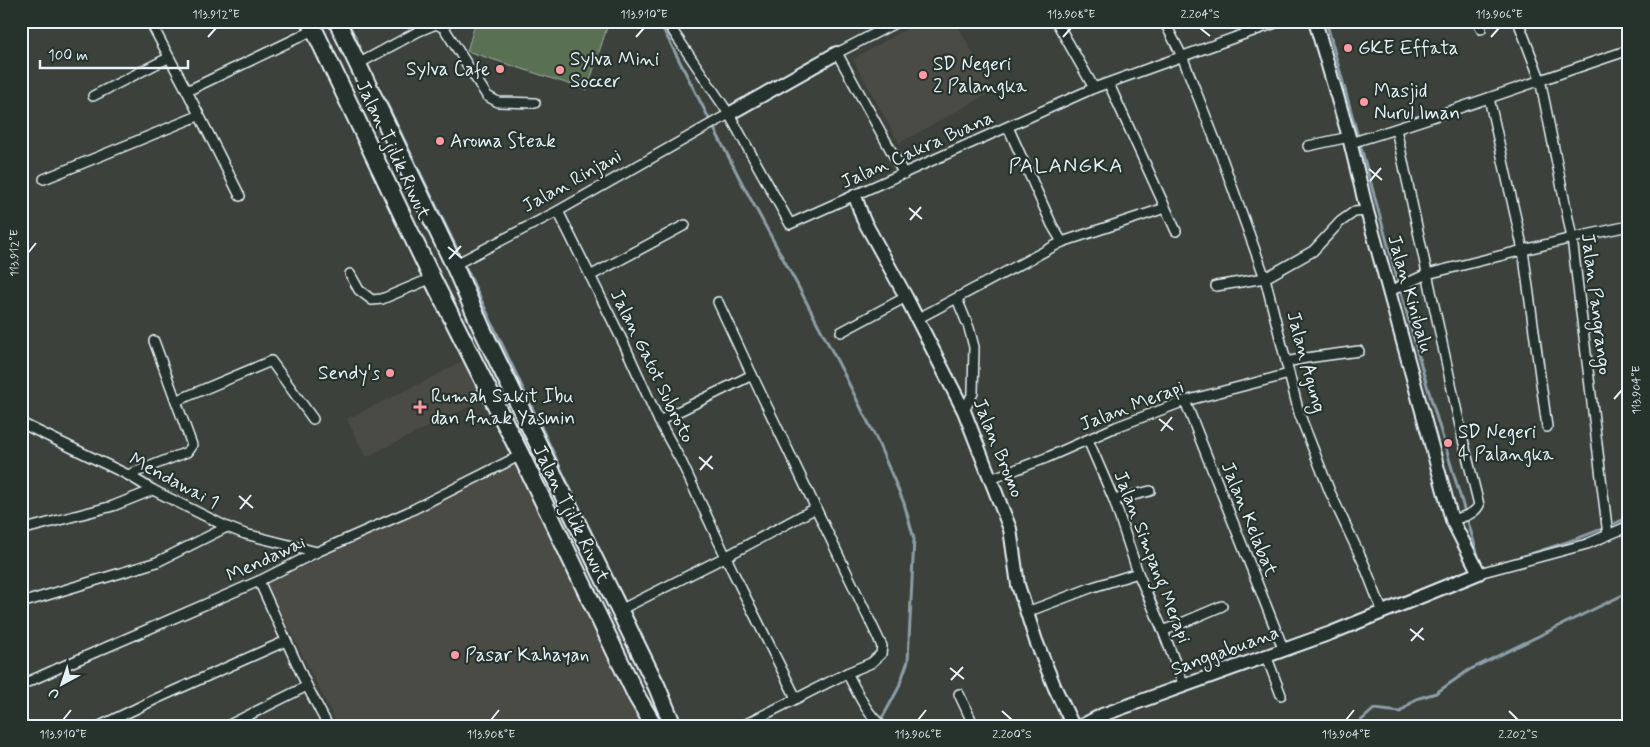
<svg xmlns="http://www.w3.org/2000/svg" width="1650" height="747" font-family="Mynerve,sans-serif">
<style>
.built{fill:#4b4b45}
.pitch{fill:#5a6f53;stroke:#a1b0a6}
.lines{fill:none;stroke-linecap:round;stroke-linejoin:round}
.stream{stroke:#8c9ea8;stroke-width:3}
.street-casing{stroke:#e8f1f8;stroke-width:12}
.secondary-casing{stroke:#e8f1f8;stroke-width:16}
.highway-casing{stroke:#e8f1f8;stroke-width:20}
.street{stroke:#26332d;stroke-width:9}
.secondary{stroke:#26332d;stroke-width:12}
.highway{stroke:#26332d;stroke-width:16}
.ticks{fill:none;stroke:#e8f1f8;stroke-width:2}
.poi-dot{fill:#ff9aa2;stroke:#26332d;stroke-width:2}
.labels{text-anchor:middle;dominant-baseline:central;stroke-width:4.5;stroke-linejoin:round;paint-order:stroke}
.poi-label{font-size:19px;fill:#e8f1f8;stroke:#26332d;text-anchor:start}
.street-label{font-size:19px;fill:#e8f1f8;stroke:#26332d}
.quarter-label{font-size:21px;letter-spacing:1px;fill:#e8f1f8;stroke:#26332d}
.neatline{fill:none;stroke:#e8f1f8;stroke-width:2}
.ticks-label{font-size:12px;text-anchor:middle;fill:#e8f1f8}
</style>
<rect width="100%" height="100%" fill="#3c413b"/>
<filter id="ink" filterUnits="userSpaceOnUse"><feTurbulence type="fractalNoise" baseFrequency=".02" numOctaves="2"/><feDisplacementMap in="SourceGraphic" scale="10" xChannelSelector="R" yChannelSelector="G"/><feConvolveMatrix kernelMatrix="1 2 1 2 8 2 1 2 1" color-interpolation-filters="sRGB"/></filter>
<g filter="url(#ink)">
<g class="built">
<polygon points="921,21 955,21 994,91 899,143 853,59"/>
<polygon points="468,358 487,398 366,457 347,419 433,377"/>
<polygon points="515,464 641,726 338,726 267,584"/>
</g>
<polygon class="pitch" points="476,21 609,21 587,90 467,51"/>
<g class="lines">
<g class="stream">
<polyline points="347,21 360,47"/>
<polyline points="659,21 742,183 798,286 843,372 876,438 904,503 914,539 908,661 898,689 884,715 875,726"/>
<polyline points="1326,21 1423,372 1480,562"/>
<polyline points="383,96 457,249"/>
<polyline points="466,268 596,543"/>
<path d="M1505,562C1547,549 1589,536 1629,517"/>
<polyline points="1355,726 1374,709 1400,712 1416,699 1436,693 1469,670 1629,592"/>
</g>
<g class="street-casing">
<g id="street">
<polyline points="150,21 187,91 240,196"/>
<polyline points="666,21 729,114 790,224 1094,88 1281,21"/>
<polyline points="899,21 837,53 904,174"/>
<polyline points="1056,21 1094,88"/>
<polyline points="1164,21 1182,56 1219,150 1265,278 1299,413 1330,492 1364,564 1383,613"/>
<polyline points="1478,21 1481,29"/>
<polyline points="1518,21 1540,79 1572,238 1608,535"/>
<polyline points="358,64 419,31 436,24 444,28 487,96 498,102 535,103"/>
<polyline points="1109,84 1176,231"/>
<polyline points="187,91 314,30"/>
<polyline points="93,96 168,58"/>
<polyline points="1489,98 1523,250 1547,427"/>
<polyline points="1008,127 1052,225 1062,242"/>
<path d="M1396,129L1463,440L1479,505C1474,515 1462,517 1452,520"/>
<path d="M1350,143C1444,115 1536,81 1629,50"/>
<polyline points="1308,146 1349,137"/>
<polyline points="44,179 198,116"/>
<polyline points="558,211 624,344 659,421 682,463 733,572 796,698"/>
<polyline points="454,265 558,211 729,114"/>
<polyline points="350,274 359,290 372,300 382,299 432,278"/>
<polyline points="590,276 685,225"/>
<polyline points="1216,286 1265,278 1313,251 1340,222 1354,212 1367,211"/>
<polyline points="1390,291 1427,274 1572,238 1629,226"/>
<polyline points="957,299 969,328 974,347 973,393 964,411"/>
<polyline points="718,302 752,375"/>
<polyline points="917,319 1062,242 1165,208"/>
<polyline points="841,332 906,297"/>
<polyline points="1286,362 1306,358 1359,351"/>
<polyline points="176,401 271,361 313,419"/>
<polyline points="1185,401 1283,648"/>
<polyline points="659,421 752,375 882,646 881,654 871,663 847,673 742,726"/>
<polyline points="21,423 128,475 153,490 227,527 245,534 317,552"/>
<polyline points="1088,440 1114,500 1138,573 1163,631 1184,686"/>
<polyline points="128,475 187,452 192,445 154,341"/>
<polyline points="991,479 1046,458 1116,427 1185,401 1289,374"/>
<polyline points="1114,500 1150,491"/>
<polyline points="21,530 113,506 153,490"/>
<polyline points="1479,573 1587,544 1629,526"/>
<polyline points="259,581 307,686 328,726"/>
<polyline points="21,603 157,562 227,527"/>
<polyline points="620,610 725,557 816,508"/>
<polyline points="1027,612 1093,587 1138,573"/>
<polyline points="1163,631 1222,606"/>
<polyline points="1266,655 1281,695"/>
<path d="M847,673C857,691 865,712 882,726"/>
<polyline points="21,685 61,667 259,581 317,552 408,512 521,455"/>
<polyline points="959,694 974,726"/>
<polyline points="100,726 158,698 286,641"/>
<polyline points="227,726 307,686"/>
</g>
</g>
<g class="secondary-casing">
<g id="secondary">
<polyline points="729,114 837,53"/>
<polyline points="855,196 863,219 906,297 964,411 1010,529 1018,585 1036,641 1055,688 1073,726"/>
<polyline points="1081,726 1102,715 1331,633 1479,573 1452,520 1367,211 1349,137 1315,21"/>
</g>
</g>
<g class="highway-casing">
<g id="highway">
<polyline points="310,21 432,278 521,455 637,697 654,726"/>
<polyline points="337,21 454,265 482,329 657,687 673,726"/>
</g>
</g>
<use href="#street" class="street"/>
<use href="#secondary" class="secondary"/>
<use href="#highway" class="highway"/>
</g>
</g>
<path class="ticks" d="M1200,28L1210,36M208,37L216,28M636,37L644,28M1063,37L1071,28M1491,37L1499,28M1369,169L1382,180M1370,181L1381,168M909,208L922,219M910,220L921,207M448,247L462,258M28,253L36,243M449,259L461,246M1614,399L1622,390M1159,419L1173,430M1161,431L1172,417M699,457L713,469M700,470L712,456M239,496L253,508M240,509L251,495M1410,629L1424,640M1411,641L1423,628M950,668L964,679M951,680L963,667M1002,711L1012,720M1509,711L1518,720M63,720L71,710M491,720L499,710M918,720L926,710M1346,720L1354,710"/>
<g class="poi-dot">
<circle cx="1348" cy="48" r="5"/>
<circle cx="500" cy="69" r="5"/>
<circle cx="560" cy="70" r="5"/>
<circle cx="923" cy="75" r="5"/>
<circle cx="1364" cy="102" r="5"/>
<circle cx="440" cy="141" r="5"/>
<circle cx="390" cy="373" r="5"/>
<path d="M417.5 399.5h5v5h5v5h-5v5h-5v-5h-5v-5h5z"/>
<circle cx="1448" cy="443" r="5"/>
<circle cx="455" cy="655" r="5"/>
</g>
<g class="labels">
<g class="poi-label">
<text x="1358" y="48">GKE Effata</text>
<text x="570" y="59">Sylva Mini<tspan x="570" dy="22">Soccer</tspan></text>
<text x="933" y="64">SD Negeri<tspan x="933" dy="22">2 Palangka</tspan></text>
<text x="490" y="69" text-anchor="end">Sylva Cafe</text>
<text x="1374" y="91">Masjid<tspan x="1374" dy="22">Nurul Iman</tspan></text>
<text x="450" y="141">Aroma Steak</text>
<text x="380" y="373" text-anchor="end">Sendy's</text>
<text x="431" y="396">Rumah Sakit Ibu<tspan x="431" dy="22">dan Anak Yasmin</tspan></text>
<text x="1458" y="432">SD Negeri<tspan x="1458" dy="22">4 Palangka</tspan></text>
<text x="465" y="655">Pasar Kahayan</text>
</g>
<g class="street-label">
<text transform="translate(393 150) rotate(65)">Jalan Tjilik Riwut</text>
<text transform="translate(917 150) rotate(-24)">Jalan Cakra Buana</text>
<text transform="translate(572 181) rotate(-29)">Jalan Rinjani</text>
<text transform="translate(1410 294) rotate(74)">Jalan Kinibalu</text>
<text transform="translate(1596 304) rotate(83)">Jalan Pangrango</text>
<text transform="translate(1306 362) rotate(75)">Jalan Agung</text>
<text transform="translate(652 366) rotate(64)">Jalan Gatot Subroto</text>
<text transform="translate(1132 406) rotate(-21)">Jalan Merapi</text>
<text transform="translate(998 448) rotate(68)">Jalan Bromo</text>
<text transform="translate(174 481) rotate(28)">Mendawai 1</text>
<text transform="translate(571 514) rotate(64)">Jalan Tjilik Riwut</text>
<text transform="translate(1249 519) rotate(68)">Jalan Kelabat</text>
<text transform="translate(1152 557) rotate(69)">Jalan Simpang Merapi</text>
<text transform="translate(266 559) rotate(-25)">Mendawai</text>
<text transform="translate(1225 651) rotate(-20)">Sanggabuana</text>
</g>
<g class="quarter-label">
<text x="1066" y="166">PALANGKA</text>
</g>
</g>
<rect width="1650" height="747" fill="none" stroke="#26332d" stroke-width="55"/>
<g transform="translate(62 684) rotate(220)" stroke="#26332d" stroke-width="4" paint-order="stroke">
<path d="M0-4L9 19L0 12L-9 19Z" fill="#e8f1f8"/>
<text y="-8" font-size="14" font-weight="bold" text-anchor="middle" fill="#e8f1f8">U</text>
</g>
<path d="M40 60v8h148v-8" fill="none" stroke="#e8f1f8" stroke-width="2.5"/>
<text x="48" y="60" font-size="15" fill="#e8f1f8" stroke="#26332d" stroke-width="4" paint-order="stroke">100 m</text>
<rect x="28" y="28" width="1594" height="692" class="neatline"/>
<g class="ticks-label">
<text x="216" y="18">113.912°E</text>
<text x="644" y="18">113.910°E</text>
<text x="1071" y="18">113.908°E</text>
<text x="1200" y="18">2.204°S</text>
<text x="1499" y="18">113.906°E</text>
<text transform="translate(14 253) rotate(-90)" y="4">113.912°E</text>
<text transform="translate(1636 390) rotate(-90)" y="4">113.904°E</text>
<text x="63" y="738">113.910°E</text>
<text x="491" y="738">113.908°E</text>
<text x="918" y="738">113.906°E</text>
<text x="1012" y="738">2.200°S</text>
<text x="1346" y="738">113.904°E</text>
<text x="1518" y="738">2.202°S</text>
</g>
</svg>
